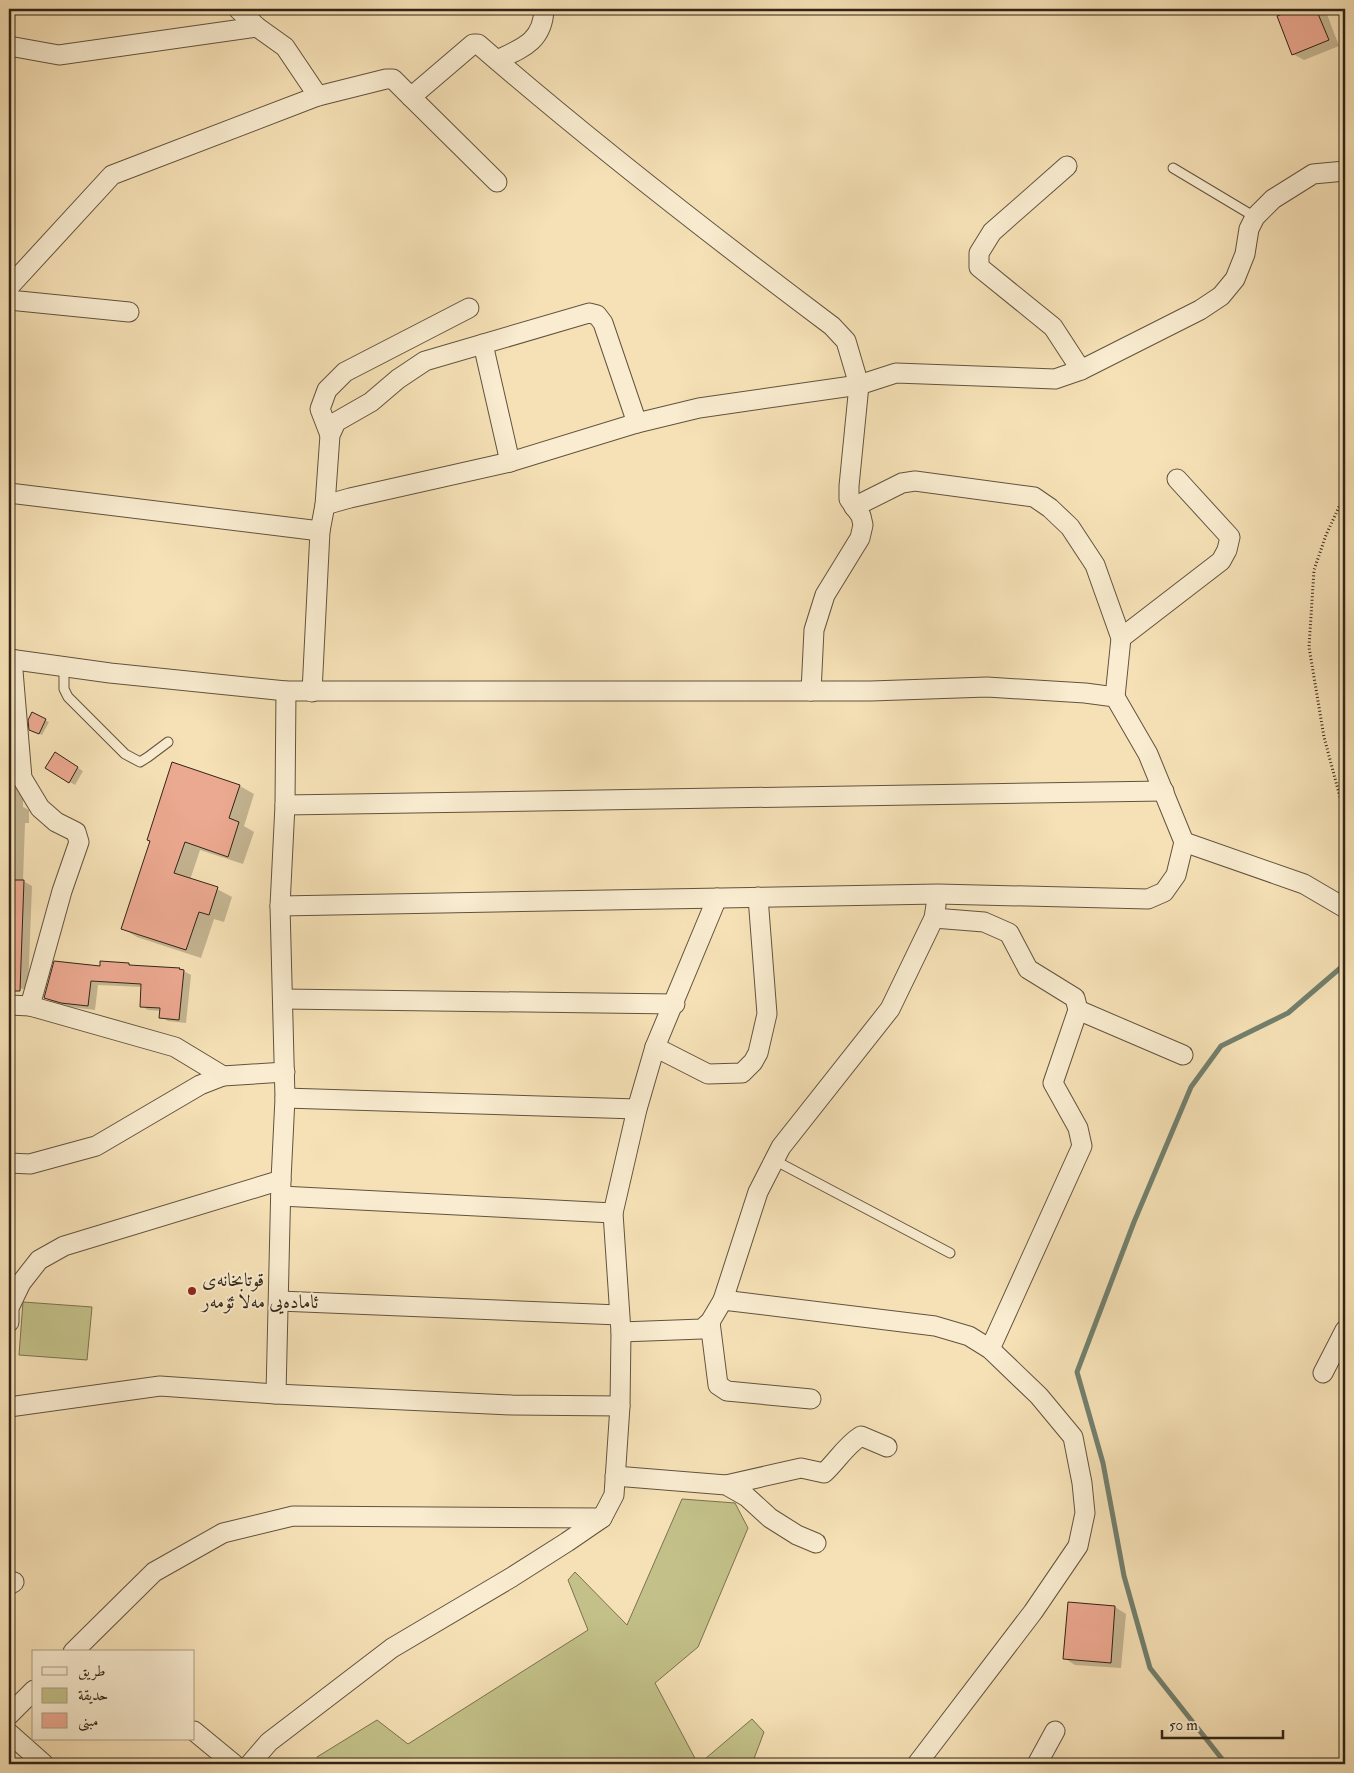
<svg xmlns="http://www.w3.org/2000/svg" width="1354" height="1773" font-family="'IM FELL Double Pica',Amiri,serif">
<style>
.green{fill:#c3c189;stroke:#7a7250}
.shadow{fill:#0003}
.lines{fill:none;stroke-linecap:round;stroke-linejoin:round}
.stream{stroke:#72806e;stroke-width:5}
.building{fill:#eca991;stroke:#312416}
.service-casing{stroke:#62533e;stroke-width:11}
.minor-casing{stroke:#62533e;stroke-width:21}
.path{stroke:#312416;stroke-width:3;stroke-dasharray:1 2.5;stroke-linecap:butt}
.service{stroke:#f9ecd0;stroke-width:9}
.minor{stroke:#f9ecd0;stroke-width:19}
.poi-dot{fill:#8f2418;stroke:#f9ecd0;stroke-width:2}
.labels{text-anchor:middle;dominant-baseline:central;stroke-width:4;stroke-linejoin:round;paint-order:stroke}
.poi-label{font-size:19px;fill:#312416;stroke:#f9ecd0;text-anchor:start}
</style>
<rect width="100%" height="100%" fill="#f6e1b6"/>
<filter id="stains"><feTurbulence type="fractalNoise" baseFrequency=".004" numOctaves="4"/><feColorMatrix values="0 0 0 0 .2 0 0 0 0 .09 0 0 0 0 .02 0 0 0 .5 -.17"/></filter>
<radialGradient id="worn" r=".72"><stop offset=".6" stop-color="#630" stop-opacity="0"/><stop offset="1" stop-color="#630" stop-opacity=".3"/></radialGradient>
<g class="green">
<polygon points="23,1302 92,1307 87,1360 19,1355"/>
<polygon points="682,1499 735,1503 748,1528 698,1647 655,1683 698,1764 575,1764 573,1762 569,1764 320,1764 317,1757 377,1720 408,1744 588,1630 568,1580 575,1572 627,1625"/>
<polygon points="752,1719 764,1732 752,1764 699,1764"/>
</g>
<g class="shadow">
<polygon points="1299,9 1325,9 1339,46 1304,60 1293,54 1278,17"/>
<polygon points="32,714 49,722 42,735 30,729"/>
<polygon points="9,729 23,793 23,807 29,810 29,823 25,823 23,881 32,886 28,989 9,988"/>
<polygon points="55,754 83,771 75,785 47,768"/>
<polygon points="240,786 254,794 244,826 254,832 243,864 200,850 190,880 217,889 232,897 224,922 214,919 201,958 137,937 122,928 151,841"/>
<polygon points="129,964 132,966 180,969 191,975 186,1023 168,1021 161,1017 161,1011 148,1010 141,1006 142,987 98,985 95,1010 70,1007 52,1002 45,998 101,968"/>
<polygon points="1345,1374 1345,1385 1342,1383"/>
<polygon points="1115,1607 1126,1614 1121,1668 1075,1665 1064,1658"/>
</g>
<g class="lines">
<polyline class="stream" points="1226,1764 1150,1668 1124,1576 1103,1463 1077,1372 1134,1222 1191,1087 1221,1046 1288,1013 1345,964"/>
</g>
<g class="building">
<polygon points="1295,9 1316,9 1329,40 1292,55 1277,16"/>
<polygon points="32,712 46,719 39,734 29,730 28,720"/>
<polygon points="55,752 78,767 69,783 45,768"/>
<polygon points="172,762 240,785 229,818 239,822 228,857 185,842 174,873 218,887 209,915 199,912 186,950 121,929 150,841 147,840"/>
<polygon points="9,880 24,880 20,991 9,991"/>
<polygon points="54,961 100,966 100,961 129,963 129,965 180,968 179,969 184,970 179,1020 159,1018 160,1008 140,1007 141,984 91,981 88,1006 61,1003 44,998"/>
<polygon points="1068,1602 1115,1606 1111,1663 1063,1659"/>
</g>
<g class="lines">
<g class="service-casing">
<g id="service">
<polyline points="1173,168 1255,217"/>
<polyline points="64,666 64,689 68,697 125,754 140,762 148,757 168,742"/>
<polyline points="774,1160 950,1253"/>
</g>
</g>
<g class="minor-casing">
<g id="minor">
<polyline points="238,9 257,27 285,47 318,96"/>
<polyline points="9,46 59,55 257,27"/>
<path d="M497,60C523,48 543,41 544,9"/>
<polyline points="411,97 497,182"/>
<polyline points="1067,166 992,232 979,253 979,267 1053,327 1081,370"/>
<path d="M9,287L112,175L318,96L386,79H393L411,97L473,44H478C592,143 712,236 832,326L846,341L859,385L849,486V499L861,516L863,525L860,538L825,595L814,630L811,691"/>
<polyline points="9,300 129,312"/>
<polyline points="483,344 510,462"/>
<polyline points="330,435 320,409 327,390 345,372 469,308"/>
<polyline points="9,493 320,531"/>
<polyline points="325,505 330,435 336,422 371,402 398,379 425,361 589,313 597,315 603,323 637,423"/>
<polyline points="854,507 902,483 915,481 1034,497 1050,508 1070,527 1095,565 1121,638 1115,697"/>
<polyline points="1121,638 1221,561 1227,550 1230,537 1177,479"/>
<polyline points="9,659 110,673 286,691 871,691 987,687 1085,693 1115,697 1148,754 1184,842 1176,875 1164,892 1148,899 938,894 280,906"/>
<polyline points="12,659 22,778 40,808 56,822 76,832 79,842 62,891 30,1006 175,1047 223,1076"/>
<polyline points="312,692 320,531 325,505 350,498 510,462 637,423 699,408 859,385 896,373 1055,379 1081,370 1200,310 1221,296 1235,279 1245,254 1249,229 1255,217 1273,199 1313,174 1345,171"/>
<polyline points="285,805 1164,791"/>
<polyline points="1184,842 1304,884 1345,908"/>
<polyline points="934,918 984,922 1009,933 1028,969 1075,998 1078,1010 1053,1083 1078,1128 1082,1146 990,1349"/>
<polyline points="283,999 675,1004"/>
<polyline points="9,1005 30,1006"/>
<polyline points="1078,1010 1183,1055"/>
<polyline points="655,1047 708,1074 742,1073 753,1062 758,1053 767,1014 758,897"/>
<polyline points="285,1098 637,1109"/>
<polyline points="9,1163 30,1164 96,1146 200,1085 223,1076 285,1072"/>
<polyline points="281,1196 613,1213"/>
<polyline points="723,1300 758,1192 781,1147 890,1009 934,918 936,905"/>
<polyline points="279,1301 619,1315"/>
<polyline points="9,1322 9,1308 21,1283 39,1260 64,1246 281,1180"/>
<polyline points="710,1322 718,1385 727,1391 811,1399"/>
<polyline points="621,1332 702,1329 710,1322 723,1300 935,1326 969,1336 990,1349 1039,1396 1073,1437 1082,1483 1085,1513 1078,1546 1033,1612 917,1764"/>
<polyline points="1323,1373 1345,1330"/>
<polyline points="276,1394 281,1180 285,1098 280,906 285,805 286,691"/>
<polyline points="9,1407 160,1386 276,1394 512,1405 620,1406"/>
<polyline points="615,1476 726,1485 747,1497 770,1518 797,1535 816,1543"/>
<path d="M726,1485L801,1468L824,1473C837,1461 846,1445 861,1436L887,1447"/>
<polyline points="9,1585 14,1582"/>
<polyline points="73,1652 154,1572 223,1533 293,1516 602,1518"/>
<polyline points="9,1715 34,1690"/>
<polyline points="194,1731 234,1764"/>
<polyline points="9,1733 44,1764"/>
<polyline points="250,1764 269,1742 392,1648 512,1577 567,1542 602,1518 614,1495 620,1406 621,1332 613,1213 637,1109 655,1047 717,898"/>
<polyline points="1037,1764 1055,1731"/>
</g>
</g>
<polyline class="path" points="1345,494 1326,535 1314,570 1309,647 1324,737 1345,816"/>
<use href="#service" class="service"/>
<use href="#minor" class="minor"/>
</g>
<circle class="poi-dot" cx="192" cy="1291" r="5"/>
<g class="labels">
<g class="poi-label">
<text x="202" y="1280">قوتابخانەی<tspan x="202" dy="22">ئامادەیی مەلا ئۆمەر</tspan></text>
</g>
</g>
<rect width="1354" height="1773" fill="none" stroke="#f6e1b6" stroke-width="30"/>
<rect x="10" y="10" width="1334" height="1753" fill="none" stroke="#312416" stroke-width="2.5"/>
<rect x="15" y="15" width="1324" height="1743" fill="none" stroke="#312416"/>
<rect x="32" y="1650" width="162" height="90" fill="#f9ecd0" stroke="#a99c86"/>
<rect x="42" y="1667" width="25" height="8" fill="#f9ecd0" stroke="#a99c86"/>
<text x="78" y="1676" font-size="15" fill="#312416">طريق</text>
<rect x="42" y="1688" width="25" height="15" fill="#c3c189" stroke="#a99c86"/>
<text x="78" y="1700" font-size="15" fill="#312416">حديقة</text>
<rect x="42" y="1713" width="25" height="15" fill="#eca991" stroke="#a99c86"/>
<text x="78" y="1726" font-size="15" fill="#312416">مبنى</text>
<path d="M1162 1730v8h121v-8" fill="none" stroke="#312416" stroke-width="2.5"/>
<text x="1169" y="1730" font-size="15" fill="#312416" stroke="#f9ecd0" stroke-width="4" paint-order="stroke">50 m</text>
<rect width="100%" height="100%" filter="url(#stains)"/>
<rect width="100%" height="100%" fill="url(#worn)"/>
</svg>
